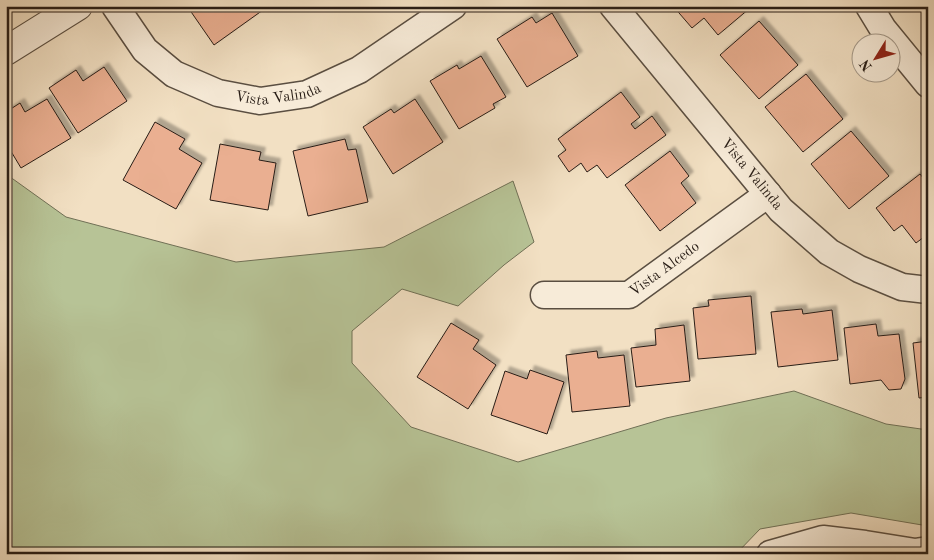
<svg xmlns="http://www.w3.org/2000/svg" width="934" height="560" font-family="'Old Standard TT',serif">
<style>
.green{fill:#b7c396;stroke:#707056}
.building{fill:#eaaf91;stroke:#281d16;filter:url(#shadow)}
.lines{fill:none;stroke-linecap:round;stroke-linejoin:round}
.minor-casing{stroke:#5a4e41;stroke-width:29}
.tertiary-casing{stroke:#5a4e41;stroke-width:30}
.minor{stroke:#f7ebd8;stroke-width:26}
.tertiary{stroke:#f7ebd8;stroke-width:28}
.labels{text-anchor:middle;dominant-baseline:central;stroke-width:5;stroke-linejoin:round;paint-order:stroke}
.street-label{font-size:15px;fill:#281d16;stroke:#f7ebd8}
</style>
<defs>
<filter id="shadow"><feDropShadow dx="4.5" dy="-4.5" stdDeviation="1" flood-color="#0004"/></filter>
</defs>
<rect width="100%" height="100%" fill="#f2e0c3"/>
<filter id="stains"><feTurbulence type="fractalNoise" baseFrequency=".004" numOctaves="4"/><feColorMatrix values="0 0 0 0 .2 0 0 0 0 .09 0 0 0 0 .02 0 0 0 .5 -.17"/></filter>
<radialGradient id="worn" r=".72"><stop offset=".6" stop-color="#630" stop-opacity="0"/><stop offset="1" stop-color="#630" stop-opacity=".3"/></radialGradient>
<polygon class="green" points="6,174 66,217 236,262 384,247 513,181 534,242 504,265 458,306 402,289 352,331 352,363 411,427 518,462 666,418 794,391 886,424 928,430 928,526 851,513 760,529 736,554 6,554"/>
<g class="building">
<polygon points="187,6 261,6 263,10 214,45"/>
<polygon points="673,6 748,6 750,8 718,35 704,18 692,28"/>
<polygon points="552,13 578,56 527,87 497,39 532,17 536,23"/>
<polygon points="759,21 798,65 759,99 720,55"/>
<polygon points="481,56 506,97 493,104 495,108 459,129 430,81 457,65 459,69"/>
<polygon points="104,67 127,101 78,133 49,88 76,70 83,81"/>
<polygon points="806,74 843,119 803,152 765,107"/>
<polygon points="621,92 640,117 631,124 635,129 652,116 666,135 607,178 597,165 587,172 581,163 569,172 558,156 566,150 558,139"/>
<polygon points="47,99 71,138 21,168 6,143 6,112 20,103 25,112"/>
<polygon points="415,99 443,142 393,174 363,127 391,109 394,113"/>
<polygon points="155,122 185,139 179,149 202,163 176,209 123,180"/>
<polygon points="851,131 889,176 849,209 811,164"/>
<polygon points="345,139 348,150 356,149 368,202 308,216 293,151"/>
<polygon points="220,144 261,152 259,160 276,163 268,210 210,200"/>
<polygon points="670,151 689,176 681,183 696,203 660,231 625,185"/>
<polygon points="920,174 928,184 928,234 916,243 902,225 894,231 876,208"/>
<polygon points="751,296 756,354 698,359 693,308 709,306 708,300"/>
<polygon points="802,309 803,314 832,310 838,360 778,367 771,312"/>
<polygon points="451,323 479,340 473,349 496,365 468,409 417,377"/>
<polygon points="876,324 878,336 899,334 905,379 901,389 889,390 881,380 850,384 844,328"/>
<polygon points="684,325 690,381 636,387 631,348 656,345 655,329"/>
<polygon points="928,341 928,397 919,398 913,343"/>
<polygon points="597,351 598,358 624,355 630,406 572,412 566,355"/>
<polygon points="530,370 564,382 547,434 491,415 505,371 527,379"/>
</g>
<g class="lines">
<g class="minor-casing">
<g id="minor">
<path id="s1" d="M115,6L145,50L174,74L218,93L260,101L307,94L359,70L453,6"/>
<path id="s2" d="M613,6L781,210L829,252L859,269L902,287L928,290"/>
<polyline points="869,6 883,29 928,84"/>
<path id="s3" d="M544,295H629L768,194"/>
<polyline points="770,554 823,539 865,544 915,552 928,550"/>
</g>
</g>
<g class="tertiary-casing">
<polyline id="tertiary" points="6,51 78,6"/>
</g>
<use href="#minor" class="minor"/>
<use href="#tertiary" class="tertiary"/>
</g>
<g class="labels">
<g class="street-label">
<text stroke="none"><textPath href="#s1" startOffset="200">Vista Valinda</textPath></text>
<text stroke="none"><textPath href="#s2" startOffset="218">Vista Valinda</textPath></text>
<text stroke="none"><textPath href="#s3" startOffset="129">Vista Alcedo</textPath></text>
</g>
</g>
<rect width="934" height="560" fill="none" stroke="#f2e0c3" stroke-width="25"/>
<rect x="8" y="8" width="919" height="545" fill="none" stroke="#281d16" stroke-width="2.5"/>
<rect x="12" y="12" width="909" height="535" fill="none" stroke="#281d16"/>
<g transform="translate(876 58) rotate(233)"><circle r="24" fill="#f7ebd8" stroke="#a4998a"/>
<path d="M0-4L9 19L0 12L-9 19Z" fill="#8f2418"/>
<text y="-8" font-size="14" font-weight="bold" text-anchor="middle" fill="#281d16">N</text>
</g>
<rect width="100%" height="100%" filter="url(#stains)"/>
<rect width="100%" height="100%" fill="url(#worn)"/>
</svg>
